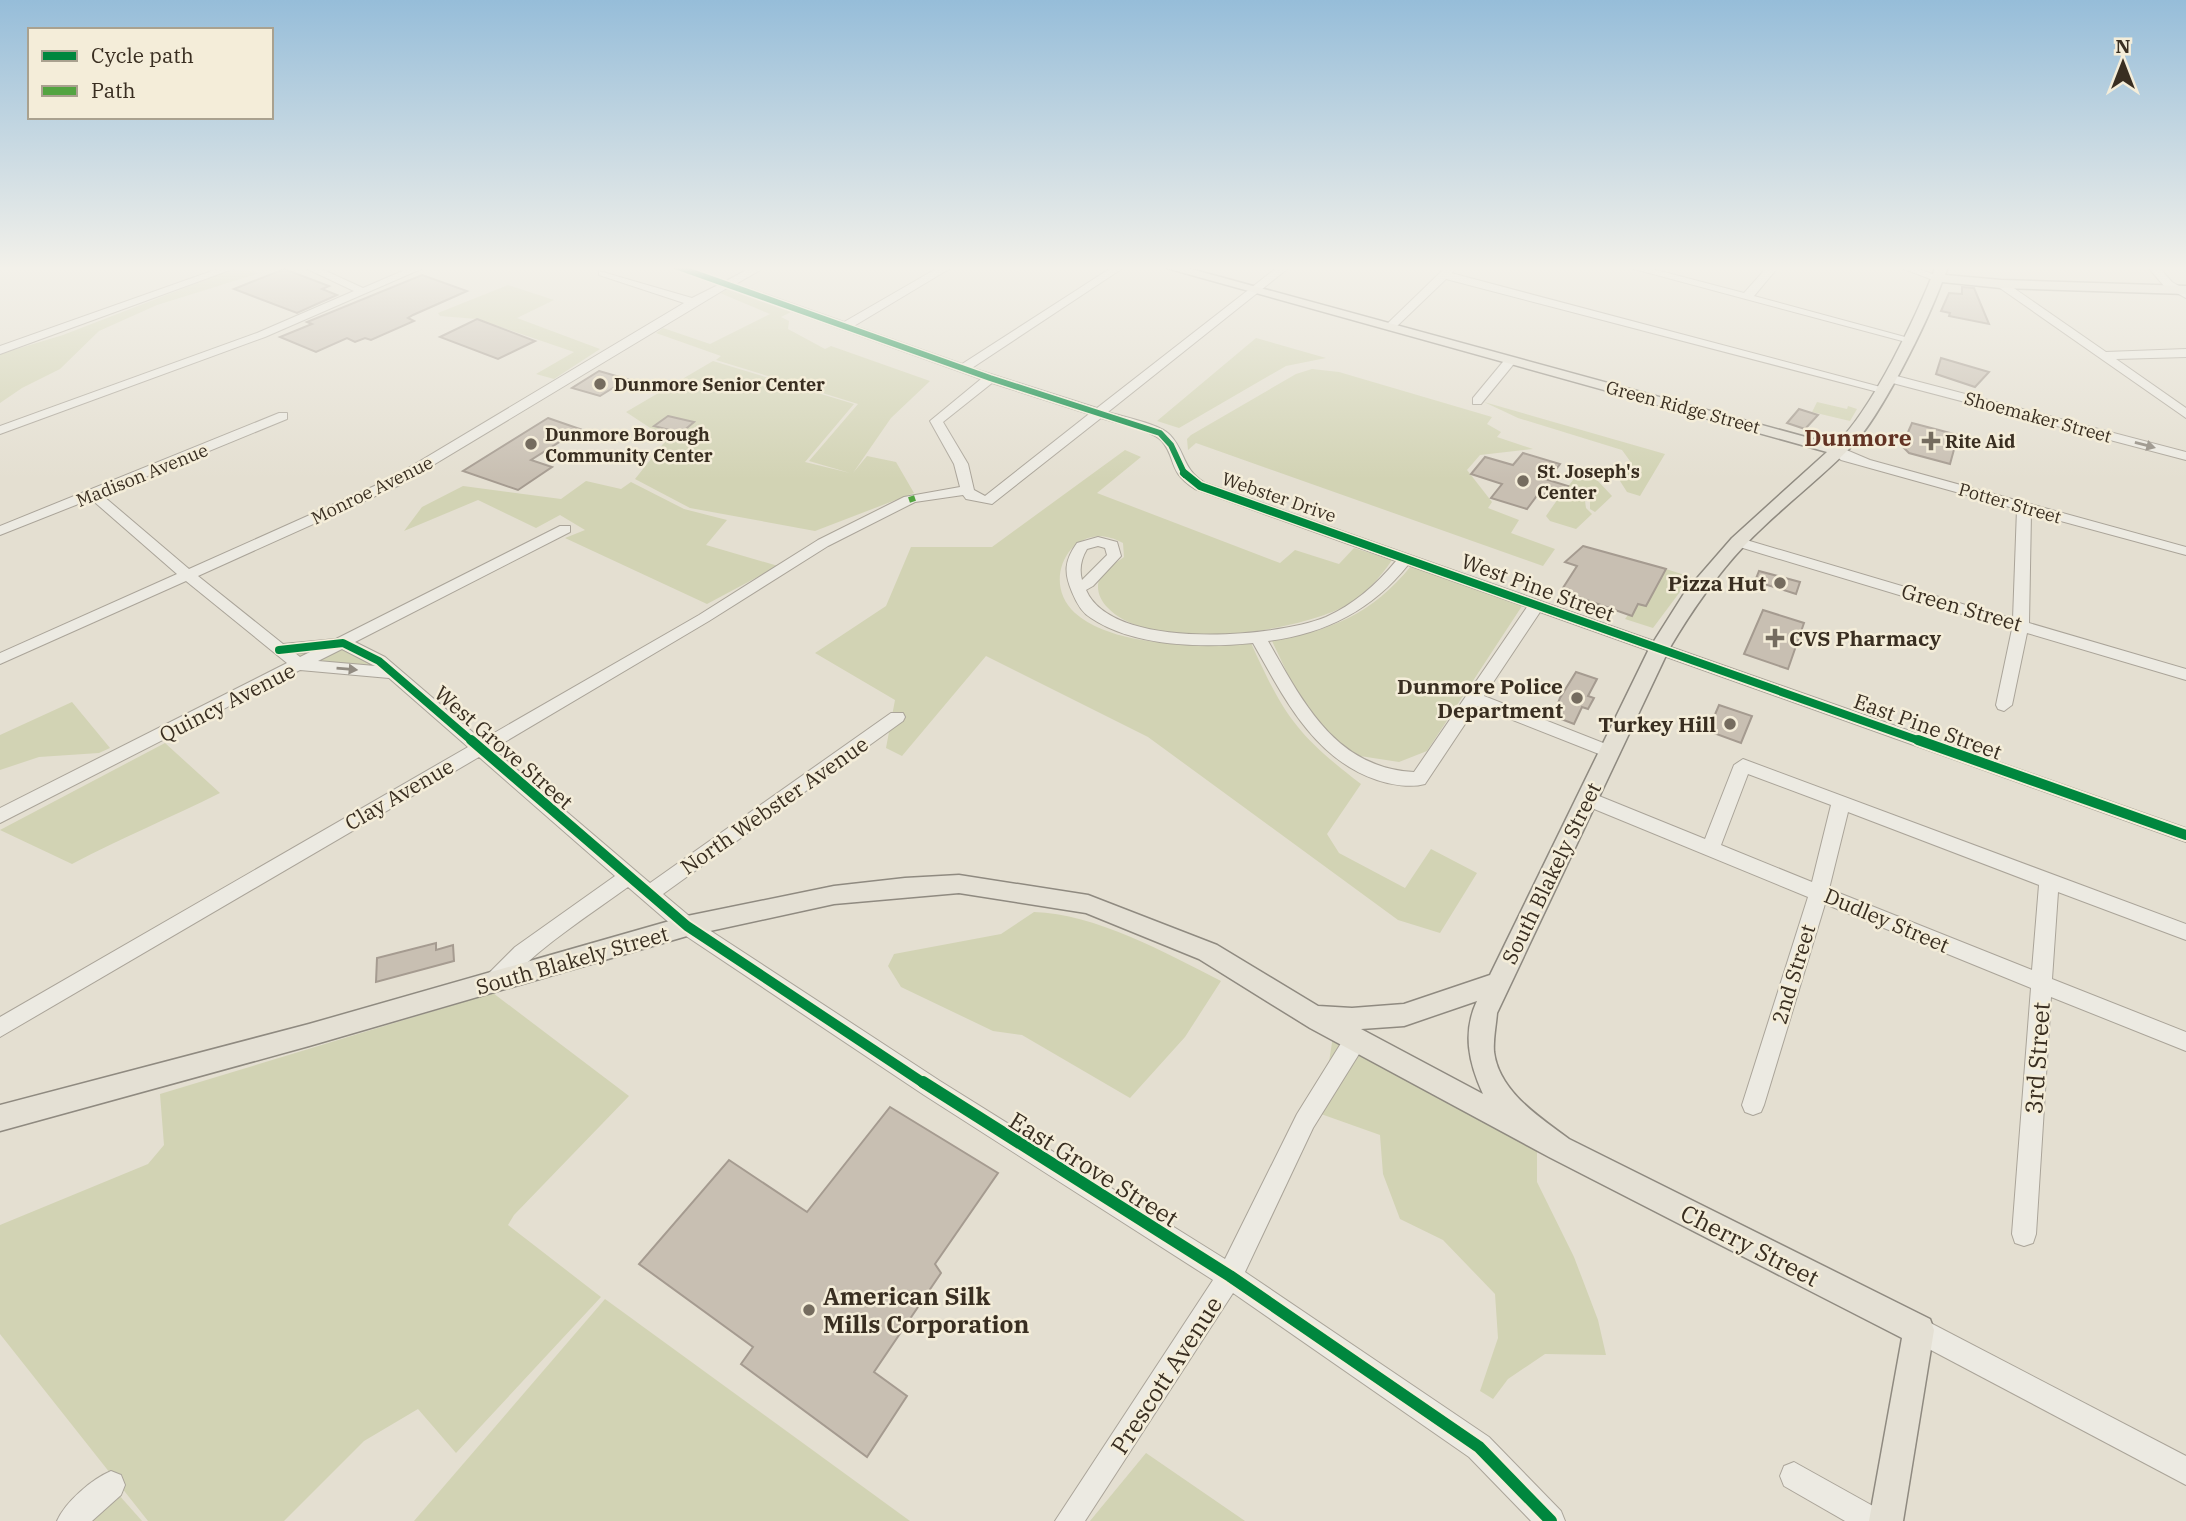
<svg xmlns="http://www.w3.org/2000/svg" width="2186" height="1521" font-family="'IBM Plex Serif',serif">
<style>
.green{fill:#d2d3b4}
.building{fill:#c8bfb2;stroke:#a59b90;stroke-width:2}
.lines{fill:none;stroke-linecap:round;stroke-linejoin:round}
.minor-casing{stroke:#aaa499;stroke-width:2}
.major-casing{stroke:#8f8a80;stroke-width:3}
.minor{fill:#eceae2;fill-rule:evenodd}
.major{fill:#e4e0d4;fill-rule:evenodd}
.quiet{stroke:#53a441;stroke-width:6;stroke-dasharray:12 6;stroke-linecap:butt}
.cycleway-far3-casing{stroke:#f4edd9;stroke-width:9}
.cycleway-far2-casing{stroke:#f4edd9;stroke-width:11}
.cycleway-far1-casing{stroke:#f4edd9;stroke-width:14}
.cycleway-casing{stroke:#f4edd9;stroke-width:17}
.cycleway-far3{stroke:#00873e;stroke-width:6}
.cycleway-far2{stroke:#00873e;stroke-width:8}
.cycleway-far1{stroke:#00873e;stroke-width:10}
.cycleway{stroke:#00873e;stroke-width:12}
.oneway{fill:#928c82}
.poi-dot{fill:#756c5f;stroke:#f4edd9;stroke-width:2.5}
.labels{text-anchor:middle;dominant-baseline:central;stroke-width:5;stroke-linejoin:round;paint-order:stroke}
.far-poi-label{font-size:18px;font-weight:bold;fill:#392e21;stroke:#f4edd9;text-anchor:start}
.far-street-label{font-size:18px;fill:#392e21;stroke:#f4edd9}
.poi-label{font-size:21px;font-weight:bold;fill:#392e21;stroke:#f4edd9;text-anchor:end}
.street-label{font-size:21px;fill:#392e21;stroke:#f4edd9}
.far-district-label{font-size:23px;font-weight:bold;fill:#633323;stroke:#f4edd9}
.near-street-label{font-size:24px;fill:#392e21;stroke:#f4edd9}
.near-poi-label{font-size:24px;font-weight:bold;fill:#392e21;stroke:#f4edd9;text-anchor:start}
</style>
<rect width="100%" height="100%" fill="#e4dfd1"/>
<g class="green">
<polygon points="236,268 260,273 157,305 99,331 60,369 22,388 0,403 0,354 63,335"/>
<polygon points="508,285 554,300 517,318 600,349 554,379 536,374 574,352 477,319 440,316 438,313"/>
<polygon points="732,286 795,310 781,317 789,321 788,329 825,349 831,346 930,381 891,418 853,473 867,456 896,462 914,493 815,531 690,508 635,479 667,439 626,412 713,361 854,404 805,462 850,473 809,461 858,404 716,360 721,356 656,333 663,328 710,344 770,314 720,293"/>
<polygon points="1256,338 1326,358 1286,366 1179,428 1157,421"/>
<polygon points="1312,369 1339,372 1492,417 1487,424 1501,432 1497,437 1533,449 1480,455 1467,470 1492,502 1488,508 1519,520 1511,533 1555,549 1543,566 1196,443 1188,450 1187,439 1191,435 1296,374"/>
<polygon points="1484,402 1665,454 1640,496 1627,492 1620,481 1630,461 1622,450 1518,418"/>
<polygon points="1817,402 1847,409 1848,406 1857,409 1850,421 1812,412"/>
<path d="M1125,450L1141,457L1097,493L1280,563L1295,550L1339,564L1354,548L1392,560C1380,578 1365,594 1347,605C1297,633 1149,654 1107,607C1100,600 1095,588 1100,578C1105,569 1116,563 1124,557L1123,543C1074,515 1038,580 1075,613C1117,649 1199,645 1251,643C1284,716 1297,735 1361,784L1327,834L1339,853L1405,888L1431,849L1477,873L1440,933L1398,920L1148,737L986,656L902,756L886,748L895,700L815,653L886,606L911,547H992Z"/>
<polygon points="1584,475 1596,479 1612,496 1595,512 1590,509 1590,501 1576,492 1564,492 1576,476"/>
<polygon points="586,481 621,489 631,482 684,509 727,520 706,545 778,566 707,604 565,538 585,530 560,515 536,528 478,500 404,531 422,507 463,486 561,499"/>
<polygon points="1562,493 1570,499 1585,501 1586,508 1592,514 1576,529 1550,521 1546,516"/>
<path d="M1411,566L1522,606L1427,751L1399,762L1360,756L1341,747L1299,698L1272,641C1332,630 1372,614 1411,566Z"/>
<polygon points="1666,569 1691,577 1653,628 1625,619 1628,615 1632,616 1638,604 1646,606"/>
<polygon points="343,643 393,673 300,665 279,650"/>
<polygon points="72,702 110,748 99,753 39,757 0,770 0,735"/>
<path d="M165,743L220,793C170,818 121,838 72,864L0,830Z"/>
<path d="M1034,912C1094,913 1168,954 1221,981L1185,1037L1130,1098L1022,1035L993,1031L901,987L888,966L894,954L1001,934Z"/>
<polygon points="493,993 629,1096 514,1215 508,1225 601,1297 456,1453 418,1409 364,1441 284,1521 148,1521 0,1334 0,1225 148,1164 164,1145 160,1094"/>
<polygon points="1333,1036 1537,1150 1537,1182 1574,1257 1598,1320 1606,1355 1545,1354 1508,1379 1493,1399 1480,1391 1498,1338 1495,1294 1443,1240 1400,1219 1383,1174 1380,1135 1321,1114"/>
<polygon points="605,1299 910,1521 414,1521"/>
<polygon points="1146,1453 1245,1521 1090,1521"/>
<polygon points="118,1494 142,1521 90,1521"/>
</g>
<g class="building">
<polygon points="284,269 329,286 322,289 337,295 297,313 234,289"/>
<polygon points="422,275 467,291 413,315 408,318 414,321 371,340 365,338 355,342 347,338 316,352 280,337 312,324 307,322"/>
<polygon points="1962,287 1974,288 1989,324 1949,316 1950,313 1941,311 1949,293 1962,294"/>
<polygon points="477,319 535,341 498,359 440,337"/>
<polygon points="1941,358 1989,372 1975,387 1936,374"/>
<polygon points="599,371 627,379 600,396 572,388"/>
<polygon points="1799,409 1818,415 1805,429 1787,423"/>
<polygon points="668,416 694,422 681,433 654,426"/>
<polygon points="548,418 580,429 531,460 552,467 518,490 463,471"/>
<polygon points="1912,423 1958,435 1950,464 1909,453 1902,446"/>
<polygon points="1523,453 1560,464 1548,480 1568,486 1558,499 1539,493 1527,509 1491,498 1502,484 1471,474 1485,457 1513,465"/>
<polygon points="1583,546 1666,569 1646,606 1638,604 1632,616 1561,591 1577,566 1565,562"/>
<polygon points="1759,571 1800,582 1796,594 1755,581"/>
<polygon points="1763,610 1804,623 1788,669 1744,654"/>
<polygon points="1576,672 1597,679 1588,696 1594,698 1588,709 1582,707 1574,724 1553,716 1560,698"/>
<polygon points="1719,705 1752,716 1741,743 1708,731"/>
<polygon points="436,943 436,950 453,945 454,961 376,982 377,958"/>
<polygon points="890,1107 998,1173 935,1264 941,1273 874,1372 907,1396 867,1457 741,1364 753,1347 639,1264 729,1160 807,1212"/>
</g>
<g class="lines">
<g class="minor-casing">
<g id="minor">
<polygon points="226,266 241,266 0,354 0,346"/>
<polygon points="301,266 315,266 363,288 414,266 428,266 265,337 0,434 0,426 257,333 354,291"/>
<path d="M670,266H685L726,281L754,266H767L736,284L844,322L941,266H954L854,326L962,364L1114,266H1126L972,368L1097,408L1279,266H1291L1108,412C1123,417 1160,424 1170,435C1186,452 1182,469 1205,483L2186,828V842L1540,612L1484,696L1616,748L1619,752L1616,756H1604L1477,706L1425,784C1411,788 1391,785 1377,780C1314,759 1284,698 1253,643C1203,648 1134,647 1091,618C1082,613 1076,602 1072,592C1064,573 1064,561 1077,543L1098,537L1117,542L1121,556L1093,586L1086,590C1112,651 1274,638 1326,617C1353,605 1377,584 1396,561L1195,489C1167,471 1177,459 1162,441C1152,430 1115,423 1101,418L992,504L966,499L963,495L915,502L828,546L709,621L493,749L650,883L891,713H903L905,717L903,721L663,894L694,920L940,1081L1225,1259L1297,1114L1348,1032L1356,1030L1364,1032L1367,1039L1364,1046L1313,1128L1245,1272L1489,1437L1561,1511L1565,1521H1531L1469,1457L1233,1293L1085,1521H1055L1213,1280L924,1095L680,932L628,887C588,916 545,943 510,979C501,987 496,996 483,991L480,985L483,979L515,947L615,876L479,757L0,1037V1017L468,747L389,678L300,670L0,823V808L287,663L186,581L0,664V653L177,574L91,499L0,535V526L279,413H287V419L102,495L189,569L390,479L684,303L599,275V271L692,298L718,285ZM727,288L981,379L930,421L954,464L960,487L904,497L818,540L699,615L482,740L385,657L355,642L570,532V526H560L336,639L283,644L198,576L400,485ZM992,383L1089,414L985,496L974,490L968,464L943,422ZM1098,546L1105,548L1107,555L1082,580C1079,569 1081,559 1087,549ZM1408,565L1527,607L1414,772C1335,768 1303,702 1268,641C1325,634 1372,610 1408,565ZM342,649L373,665L375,666L318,661ZM310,652L300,657L295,653Z"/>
<polygon points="1447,266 1456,268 1451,273 1888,389 1878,392 1446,279 1395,328 1387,328 1387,324"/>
<polygon points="1623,266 1641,266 1744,293 1768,266 1779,266 1754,296 1916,340 1906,342"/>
<polygon points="1896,266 1912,266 1942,278 1933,280"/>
<polygon points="2147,266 2158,266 2172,282 2186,290 2186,298 2164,286"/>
<polygon points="1997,282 2005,282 2106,352 2186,349 2186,357 2116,359 2186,408 2186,418 1997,286"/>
<polygon points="1507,357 1517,360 1481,404 1473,404 1473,398"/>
<polygon points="1889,374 2186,452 2186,460 1885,381 1883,378"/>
<polygon points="1837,446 1870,460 2186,547 2186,555 2031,513 2029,623 2186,669 2186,680 2027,633 2012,705 2004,711 1998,709 1996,705 2012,629 1733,545 1733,539 1743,539 2013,619 2017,509 1841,460 1830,450"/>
<path d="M1743,759L2186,924V940L2058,892L2052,979L2186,1032V1051L2051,997L2036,1234L2033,1243L2024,1246L2015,1243L2012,1234L2031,988L1825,904L1764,1105L1761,1112L1753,1115L1745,1112L1742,1105L1808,897L1582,804L1579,799L1582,794H1594L1705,839L1734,765ZM1748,774L1831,805L1812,882L1721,845ZM1848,812L2039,885L2032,970L1829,889Z"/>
<polygon points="1919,1317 2186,1456 2186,1485 1910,1339 1906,1330 1910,1321"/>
<polygon points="1794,1462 1882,1511 1886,1521 1845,1521 1784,1486 1780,1476 1784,1466"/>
<path d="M111,1471L121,1475L125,1485L121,1495L92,1521H57C65,1502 92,1479 111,1471Z"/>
</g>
</g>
<g class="major-casing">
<path id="major" d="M1159,266H1180L1835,445C1872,411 1918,313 1936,266H1948L1945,275L2001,280L2186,286V294L2001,288L1942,282C1927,323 1882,414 1853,445C1818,481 1778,510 1744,546C1714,578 1691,612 1669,649L1497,1013C1496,1026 1493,1039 1494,1052C1499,1092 1540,1117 1569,1139L1930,1319L1934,1330L1903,1521H1869L1902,1338L1549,1157L1310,1028L1199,959L1086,913L959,893L834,904L687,936L309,1046L0,1131V1105L309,1024L687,916L834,886L905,878L959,875L1088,895L1217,945L1318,1006L1352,1008L1404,1004L1490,975L1649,649L1685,592L1732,538L1827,452ZM1477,1001C1462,1033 1469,1063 1483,1094L1361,1029L1404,1026Z"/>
</g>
<use href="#minor" class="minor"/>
<use href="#major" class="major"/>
<polyline class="quiet" points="909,500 915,498"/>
<g class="cycleway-far3-casing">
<polyline id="cycleway-far3" points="675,266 990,378 1160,433 1171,445 1185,475"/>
</g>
<g class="cycleway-far2-casing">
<g id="cycleway-far2">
<polyline points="1184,473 1200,486 1923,742"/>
<polyline points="279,650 343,643 379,661 473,742"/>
</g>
</g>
<g class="cycleway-far1-casing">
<g id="cycleway-far1">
<polyline points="471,740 687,926 925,1084"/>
<polyline points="1918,740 2186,835"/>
</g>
</g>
<g class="cycleway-casing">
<polyline id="cycleway" points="923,1082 1230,1276 1479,1447 1551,1521"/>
</g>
<use href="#cycleway-far3" class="cycleway-far3"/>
<use href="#cycleway-far2" class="cycleway-far2"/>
<use href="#cycleway-far1" class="cycleway-far1"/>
<use href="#cycleway" class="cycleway"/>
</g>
<defs><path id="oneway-solid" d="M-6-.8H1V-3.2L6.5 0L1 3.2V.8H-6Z" transform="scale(1.75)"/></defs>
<g class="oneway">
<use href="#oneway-solid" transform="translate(2145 445) rotate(15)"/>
<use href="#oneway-solid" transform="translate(347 669) rotate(5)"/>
</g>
<linearGradient id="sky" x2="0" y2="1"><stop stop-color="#96bdd9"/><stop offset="0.56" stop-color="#f3f1ea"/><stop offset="1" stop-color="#f3f1ea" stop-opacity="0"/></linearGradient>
<rect width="2186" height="479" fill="url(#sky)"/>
<g class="poi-dot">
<circle cx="600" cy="384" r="7"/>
<path d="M1927.5 430.5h7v7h7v7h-7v7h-7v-7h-7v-7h7z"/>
<circle cx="531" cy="444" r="7"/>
<circle cx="1523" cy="481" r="7"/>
<circle cx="1780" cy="583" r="7"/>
<path d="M1771.5 627.5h7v7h7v7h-7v7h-7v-7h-7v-7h7z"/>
<circle cx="1577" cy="698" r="7"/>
<circle cx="1730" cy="724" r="7"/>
<circle cx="809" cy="1310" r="7"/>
</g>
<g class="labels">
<g class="far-poi-label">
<text x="614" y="384">Dunmore Senior Center</text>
<text x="545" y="434">Dunmore Borough<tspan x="545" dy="21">Community Center</tspan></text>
<text x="1945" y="441">Rite Aid</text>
<text x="1537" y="471">St. Joseph's<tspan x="1537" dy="21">Center</tspan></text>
</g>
<g class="far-street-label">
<text transform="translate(1683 407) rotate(15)">Green Ridge Street</text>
<text transform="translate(2038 417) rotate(15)">Shoemaker Street</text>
<text transform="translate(142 475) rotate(-22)">Madison Avenue</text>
<text transform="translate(372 490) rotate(-26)">Monroe Avenue</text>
<text transform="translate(1279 497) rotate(19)">Webster Drive</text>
<text transform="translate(2010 503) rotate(16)">Potter Street</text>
</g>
<g class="poi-label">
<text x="1766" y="583">Pizza Hut</text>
<text x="1789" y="638" text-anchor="start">CVS Pharmacy</text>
<text x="1563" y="686">Dunmore Police<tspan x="1563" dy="24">Department</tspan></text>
<text x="1716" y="724">Turkey Hill</text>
</g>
<g class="street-label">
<text transform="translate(1538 587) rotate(20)">West Pine Street</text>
<text transform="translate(1962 607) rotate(16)">Green Street</text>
<text transform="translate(227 702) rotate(-27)">Quincy Avenue</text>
<text transform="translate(1928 726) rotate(20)">East Pine Street</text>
<text transform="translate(504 747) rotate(41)">West Grove Street</text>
<text transform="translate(399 794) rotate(-30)">Clay Avenue</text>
<text transform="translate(774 805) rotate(-35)">North Webster Avenue</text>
<text transform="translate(1551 873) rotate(-64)">South Blakely Street</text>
<text transform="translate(1887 920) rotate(23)">Dudley Street</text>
<text transform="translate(572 960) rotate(-16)">South Blakely Street</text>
<text transform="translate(1793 974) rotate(-73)">2nd Street</text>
</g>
<g class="far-district-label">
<text x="1858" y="437">Dunmore</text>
</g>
<g class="near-street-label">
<text transform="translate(2037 1058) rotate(-86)">3rd Street</text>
<text transform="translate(1094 1169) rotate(32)">East Grove Street</text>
<text transform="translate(1750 1245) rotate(27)">Cherry Street</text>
<text transform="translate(1166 1375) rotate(-57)">Prescott Avenue</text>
</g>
<g class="near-poi-label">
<text x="823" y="1296">American Silk<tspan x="823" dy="28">Mills Corporation</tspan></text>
</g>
</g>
<rect x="28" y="28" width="245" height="91" fill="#f4edd9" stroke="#a9a18f" stroke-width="2"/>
<rect x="42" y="51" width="35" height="10" fill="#00873e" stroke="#a9a18f" stroke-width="2"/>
<text x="91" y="63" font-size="21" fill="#392e21">Cycle path</text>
<rect x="42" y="86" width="35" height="10" fill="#53a441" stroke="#a9a18f" stroke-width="2"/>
<text x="91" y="98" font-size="21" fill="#392e21">Path</text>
<g transform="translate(2123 63)" stroke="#f4edd9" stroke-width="5" paint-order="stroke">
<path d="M0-5L12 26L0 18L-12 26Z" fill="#392e21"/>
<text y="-10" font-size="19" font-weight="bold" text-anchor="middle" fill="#392e21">N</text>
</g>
</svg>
